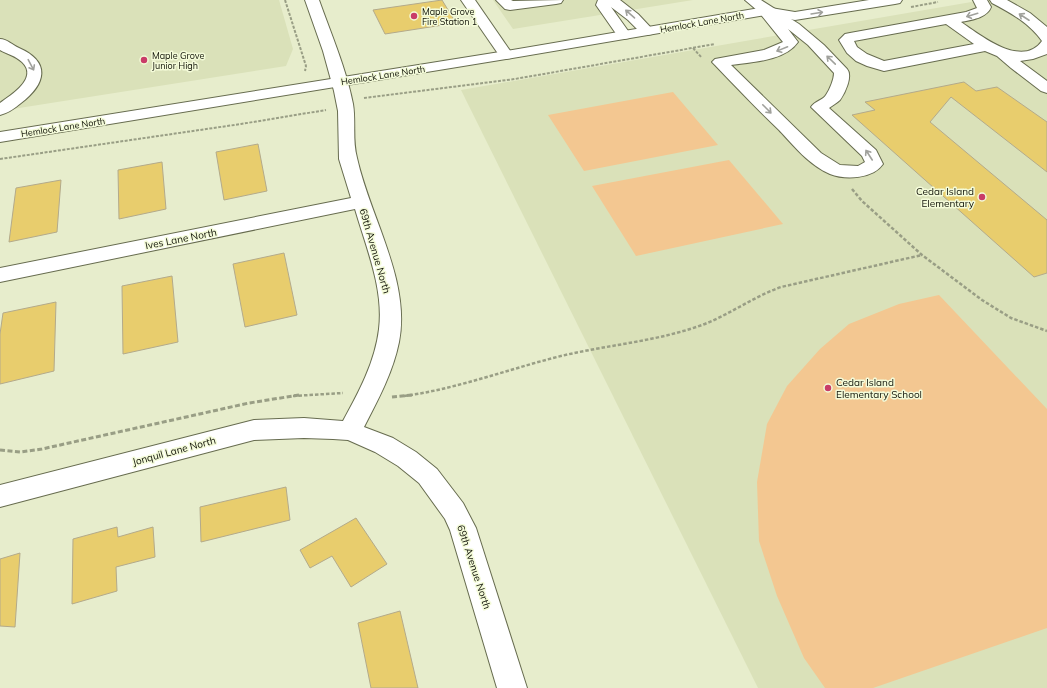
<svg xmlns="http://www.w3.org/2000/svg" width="1047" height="688" font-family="Mulish,sans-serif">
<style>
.built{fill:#dae1b9}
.green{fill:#f3c791}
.building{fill:#e8cd6d;stroke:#b3aa8b}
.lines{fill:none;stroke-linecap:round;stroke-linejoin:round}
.minor-casing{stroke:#676c4f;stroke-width:2}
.major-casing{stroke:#676c4f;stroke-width:2}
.path-far2{stroke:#999e85;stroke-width:2;stroke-dasharray:3 1.5;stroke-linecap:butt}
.path-far1{stroke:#999e85;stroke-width:2.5;stroke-dasharray:3.5 2;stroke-linecap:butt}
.path{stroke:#999e85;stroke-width:3;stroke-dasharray:5 2.5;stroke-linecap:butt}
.minor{fill:#fff;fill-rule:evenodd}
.major{fill:#fff;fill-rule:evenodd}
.oneway{stroke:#a0a19c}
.poi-dot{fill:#c93c68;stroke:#f4fbd9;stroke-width:1.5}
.labels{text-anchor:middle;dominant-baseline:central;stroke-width:3;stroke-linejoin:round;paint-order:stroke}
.far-poi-label{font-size:9px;fill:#111308;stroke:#f4fbd9;text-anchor:start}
.far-street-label{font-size:9px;fill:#111308;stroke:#f4fbd9}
.poi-label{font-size:10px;fill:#111308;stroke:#f4fbd9;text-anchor:end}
.street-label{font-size:10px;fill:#111308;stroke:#f4fbd9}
</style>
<rect width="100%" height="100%" fill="#e7edcc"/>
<g class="built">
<polygon points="0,0 279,0 293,49 286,66 0,111"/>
<polygon points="493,0 693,0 513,29"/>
<polygon points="983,0 1047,0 1047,688 758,688 461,90"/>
</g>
<g class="green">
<polygon points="673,92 718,145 584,171 548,115"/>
<polygon points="729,160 783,224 636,256 592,186"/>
<polygon points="939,295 1047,409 1047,628 873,688 825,688 804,658 777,596 759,541 757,482 767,424 787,386 820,349 849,324 899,304"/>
</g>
<g class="building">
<polygon points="442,0 456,23 385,34 373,10"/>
<polygon points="964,82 976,91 997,87 1047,122 1047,172 951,97 930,122 1047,220 1047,273 1034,277 852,115 875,110 865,102"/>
<polygon points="258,144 267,191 224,200 216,152"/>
<polygon points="162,162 166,209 119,219 118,170"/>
<polygon points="61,180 57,232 9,242 16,188"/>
<polygon points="284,253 297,315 245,327 233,264"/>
<polygon points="172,276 178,342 123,354 122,286"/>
<polygon points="56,302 54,371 0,384 0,334 3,313"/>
<polygon points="286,487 290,520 201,542 200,507"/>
<polygon points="356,518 387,564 351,587 332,556 310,568 300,550"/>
<polygon points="117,527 118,537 153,527 155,557 116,567 117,591 72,604 73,539"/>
<polygon points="20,553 15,627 0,626 0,559"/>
<polygon points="400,611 418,688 371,688 358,623"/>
</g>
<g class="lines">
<g class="minor-casing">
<g id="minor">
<path d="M305,0H319C331,34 346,68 353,104C356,122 352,140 357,158C370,217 411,281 399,342C393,372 378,400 364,427L393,438L416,452L437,469L463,503L476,528L527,688H497L450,530L445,519L419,483L398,466L375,452L348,440L333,439L304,438L254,440L0,507V485L254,420L304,418L343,421C359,392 375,362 379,329C384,289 366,247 355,209L0,282V268L351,198L339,159L338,111L334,91L323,51Z"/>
<polygon points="461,0 475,0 513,55 511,58 506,59 501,58"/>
<polygon points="496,0 511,0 513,1 563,0 561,3 556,4 510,10 505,9"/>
<polygon points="598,0 620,0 638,14 654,31 652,34 647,35 642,34 628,20 611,7 631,35 629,38 624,39 619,38 596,5"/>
<path d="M745,0H761L799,24L824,45L847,69C853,76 845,93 840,100C837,103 833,105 829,108L876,150L883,164C873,179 845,180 830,174C809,165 794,146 779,130C757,109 736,87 715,65L712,62L715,59L764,50L783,42L758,11ZM788,29L808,45L834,73C834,79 830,89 826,95C823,100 815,101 811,107L862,156L865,162L858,166L840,165L821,153L731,65C752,62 785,61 798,42Z"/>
<path d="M973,0H987L991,7C987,18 971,20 961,22C980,35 1022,69 1042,41C1029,23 1011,13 992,3L990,0H1007L1030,13L1047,27V54L1033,59L1020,61L1047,81V93L1041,91L1011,68L997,56L985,51L884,71L867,66L856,61L847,53L839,40L845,34L850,33L966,12L977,8ZM946,24L974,44L884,61L867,54L857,47L854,41Z"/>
<path d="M0,39C7,39 12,45 19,48C51,62 46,84 21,103C15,108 8,113 0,115V103C11,95 39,78 22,62C16,56 7,54 0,50Z"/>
</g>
</g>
<g class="major-casing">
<polygon id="major" points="869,0 902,0 900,3 895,4 795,20 765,15 506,59 0,142 0,132 506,51 765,7 795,12"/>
</g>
<g class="path-far2">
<polyline points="285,0 306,66 305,71"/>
<polyline points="911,7 938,2"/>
<polyline points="693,48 702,58"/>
<polyline points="364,98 515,79 715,44"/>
<polyline points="0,159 241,124 326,110"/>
</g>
<g class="path-far1">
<polyline points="852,189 862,201 922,255 982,300 1011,318 1047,331"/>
<polyline points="293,396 343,393"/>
<path d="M404,396C456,389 506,370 557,357C605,345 655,342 702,325C729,315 753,297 781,287L922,255"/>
</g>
<g class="path">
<polyline points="392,397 412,395"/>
<polyline points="0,450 21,452 42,449 249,403 299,395"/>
</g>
<use href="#minor" class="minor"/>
<use href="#major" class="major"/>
</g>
<defs><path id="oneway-shaft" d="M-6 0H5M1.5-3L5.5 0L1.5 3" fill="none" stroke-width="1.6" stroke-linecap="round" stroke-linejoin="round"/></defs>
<g class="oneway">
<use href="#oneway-shaft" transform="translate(817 13) rotate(-9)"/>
<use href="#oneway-shaft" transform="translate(630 14) rotate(-139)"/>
<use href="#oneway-shaft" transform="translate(972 15) rotate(163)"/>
<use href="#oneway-shaft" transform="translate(1024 17) rotate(-147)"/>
<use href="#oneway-shaft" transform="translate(782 49) rotate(158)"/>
<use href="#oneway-shaft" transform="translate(831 60) rotate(-136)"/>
<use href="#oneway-shaft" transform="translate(31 65) rotate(62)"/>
<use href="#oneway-shaft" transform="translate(767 109) rotate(45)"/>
<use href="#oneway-shaft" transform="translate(869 155) rotate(-123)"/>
</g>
<g class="poi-dot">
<circle cx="414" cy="16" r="4"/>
<circle cx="144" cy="60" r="4"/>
<circle cx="982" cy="197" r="4"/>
<circle cx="828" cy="388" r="4"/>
</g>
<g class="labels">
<g class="far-poi-label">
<text x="422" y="11">Maple Grove<tspan x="422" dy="10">Fire Station 1</tspan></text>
<text x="152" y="55">Maple Grove<tspan x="152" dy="10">Junior High</tspan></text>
</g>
<g class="far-street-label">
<text transform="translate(702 22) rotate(-10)">Hemlock Lane North</text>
<text transform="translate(383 75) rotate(-9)">Hemlock Lane North</text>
<text transform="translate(63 127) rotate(-9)">Hemlock Lane North</text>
</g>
<g class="poi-label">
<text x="974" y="191">Cedar Island<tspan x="974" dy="12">Elementary</tspan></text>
<text x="836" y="382" text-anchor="start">Cedar Island<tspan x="836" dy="12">Elementary School</tspan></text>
</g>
<g class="street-label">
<text transform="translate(181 239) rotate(-11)">Ives Lane North</text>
<text transform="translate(375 251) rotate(74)">69th Avenue North</text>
<text transform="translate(174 451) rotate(-15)">Jonquil Lane North</text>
<text transform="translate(474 567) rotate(72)">69th Avenue North</text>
</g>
</g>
</svg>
